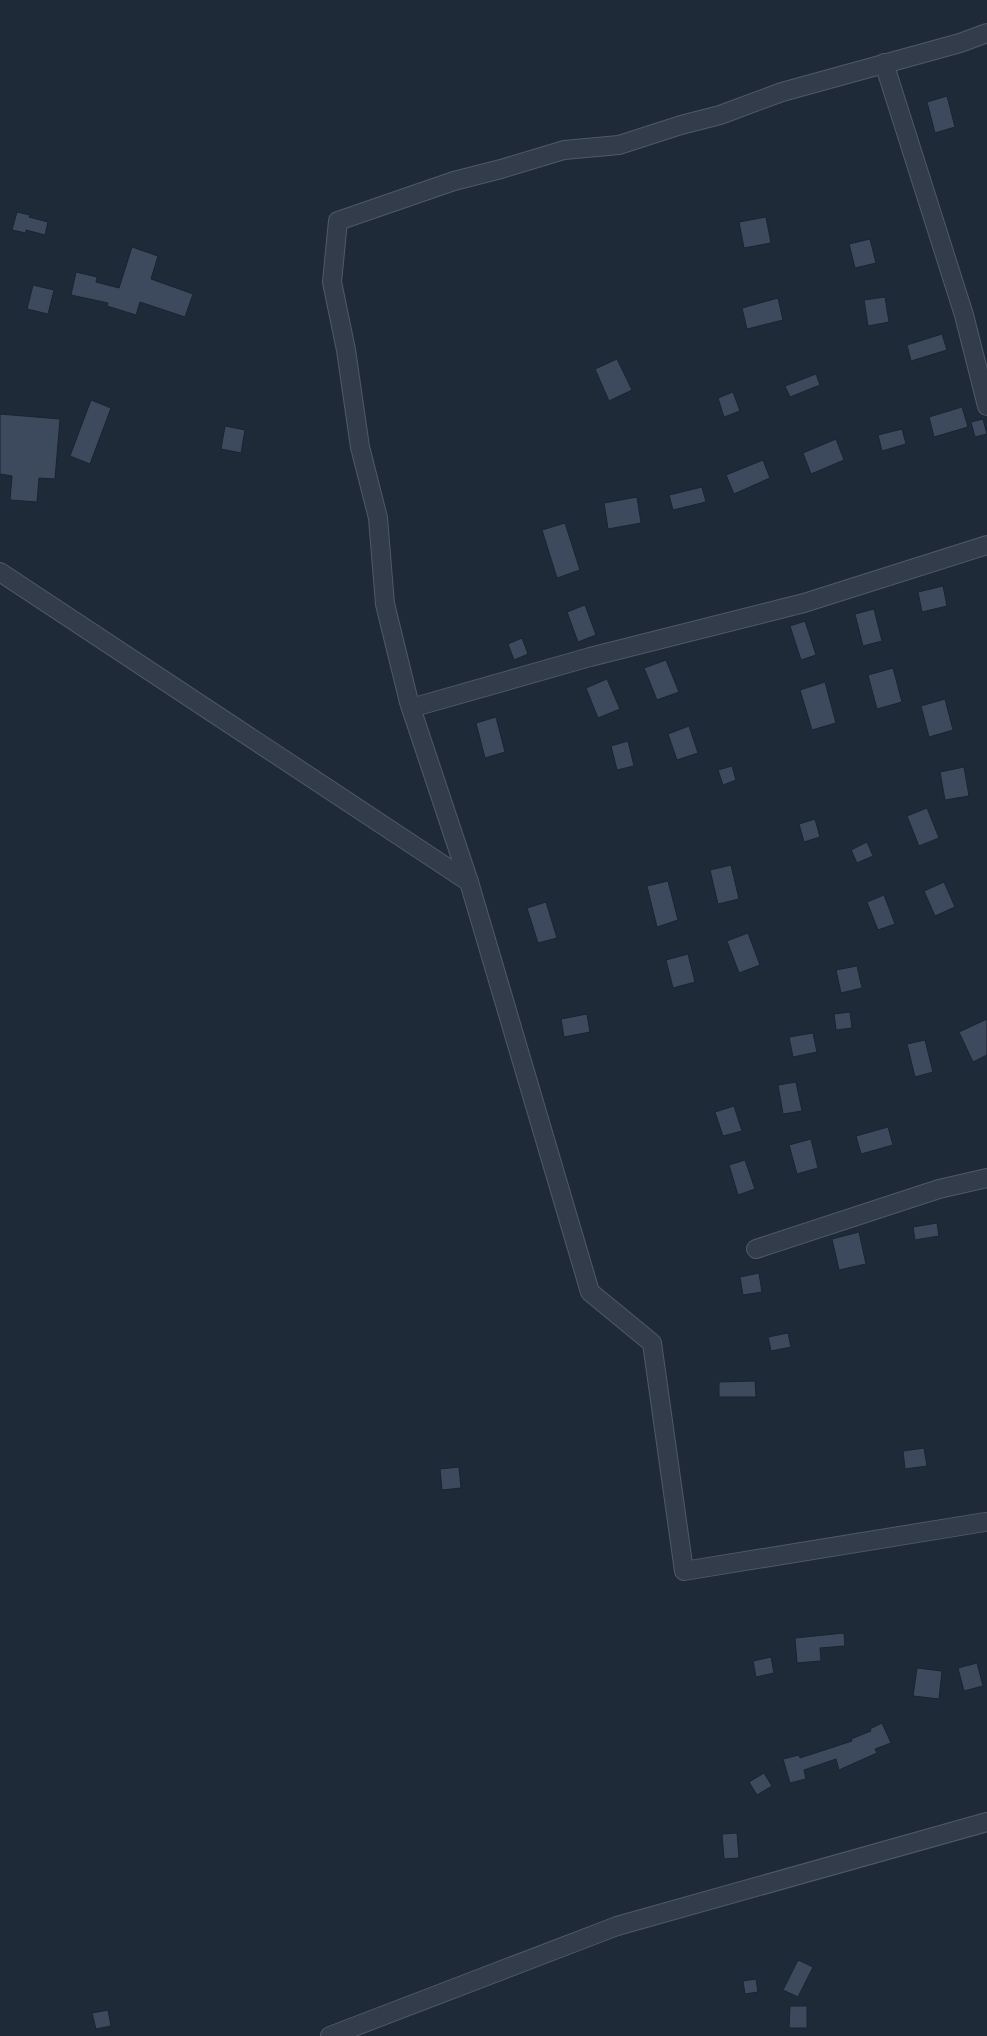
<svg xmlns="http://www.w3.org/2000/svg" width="987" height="2036" font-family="'Varela Round',sans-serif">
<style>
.building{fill:#3d495c;stroke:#1a2330}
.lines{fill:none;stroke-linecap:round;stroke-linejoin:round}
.minor-casing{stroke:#505967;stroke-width:20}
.minor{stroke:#333c4a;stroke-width:18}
</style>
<rect width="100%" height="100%" fill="#1f2a39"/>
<g class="building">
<polygon points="947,96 955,127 935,133 927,102"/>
<polygon points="17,212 30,215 29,217 48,222 45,235 26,230 26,233 12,230"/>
<polygon points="766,217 771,243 744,248 739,222"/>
<polygon points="870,239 876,263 855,268 849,244"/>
<polygon points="132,247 158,256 151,279 193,294 185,317 140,302 136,315 107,306 108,303 71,295 76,272 97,277 96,282 119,288"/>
<polygon points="33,285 54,290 48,314 27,309"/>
<polygon points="885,297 889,322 868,326 864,300"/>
<polygon points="778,298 783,320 747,329 742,308"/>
<polygon points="942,334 947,350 911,361 907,345"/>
<polygon points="617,359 632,390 609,401 595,369"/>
<polygon points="816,374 820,385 790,397 785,386"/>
<polygon points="733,392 740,411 724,417 718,398"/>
<polygon points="91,400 111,408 90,464 70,456"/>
<polygon points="962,407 968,427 934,437 929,417"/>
<polygon points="0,414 60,419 55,479 39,478 37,502 10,500 12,476 0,474"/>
<polygon points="983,419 987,434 975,437 971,422"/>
<polygon points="225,426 245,430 241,453 221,449"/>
<polygon points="902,429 906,444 882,451 878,435"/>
<polygon points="836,439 844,460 811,474 803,453"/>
<polygon points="763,460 770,478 734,494 726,475"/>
<polygon points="702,487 706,502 673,510 669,495"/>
<polygon points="637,497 641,523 608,529 604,503"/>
<polygon points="565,523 580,570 557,578 542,530"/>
<polygon points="943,586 947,606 922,612 918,592"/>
<polygon points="585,605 596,635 578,642 567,612"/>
<polygon points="874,609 882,641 863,646 855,614"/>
<polygon points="805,621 816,655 801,660 790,626"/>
<polygon points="522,638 528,654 514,660 508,644"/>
<polygon points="666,660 679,692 657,700 644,668"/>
<polygon points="893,668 902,702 877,709 868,675"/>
<polygon points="607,679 620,709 598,718 586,688"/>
<polygon points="825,682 836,723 812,730 800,690"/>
<polygon points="945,699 953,730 929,737 921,706"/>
<polygon points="496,717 505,752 485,758 476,723"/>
<polygon points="689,726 698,753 677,760 668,734"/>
<polygon points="628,741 634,766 617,770 611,746"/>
<polygon points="732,766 736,780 723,785 718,770"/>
<polygon points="964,767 969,796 945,800 940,772"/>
<polygon points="927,808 939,838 919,846 907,816"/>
<polygon points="815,819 820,837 804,842 799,824"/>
<polygon points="867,842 873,856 857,863 851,850"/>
<polygon points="731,865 739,899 718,904 710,870"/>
<polygon points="668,881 678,920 657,927 647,886"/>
<polygon points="944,882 955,907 935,916 924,891"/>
<polygon points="884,895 895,924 878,930 867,902"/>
<polygon points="546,902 557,938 538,943 527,908"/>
<polygon points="748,933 760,965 739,973 727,941"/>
<polygon points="688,954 695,982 673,988 666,960"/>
<polygon points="857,966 862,988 841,993 836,970"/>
<polygon points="850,1012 852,1028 836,1030 834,1014"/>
<polygon points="587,1014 590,1032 564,1037 561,1019"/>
<polygon points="987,1019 987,1055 973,1062 959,1032"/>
<polygon points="813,1033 817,1052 793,1057 789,1037"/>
<polygon points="925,1040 933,1072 915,1077 907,1044"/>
<polygon points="796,1082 802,1111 783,1114 778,1085"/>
<polygon points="734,1106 742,1131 723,1136 715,1112"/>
<polygon points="888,1127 893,1145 861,1154 856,1136"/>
<polygon points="811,1139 818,1168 797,1174 789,1145"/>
<polygon points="745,1160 755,1189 738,1195 729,1165"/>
<polygon points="937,1223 939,1236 915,1240 913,1227"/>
<polygon points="859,1232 866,1264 839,1270 832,1239"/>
<polygon points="759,1273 762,1292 743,1295 740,1277"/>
<polygon points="788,1333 791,1347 771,1351 768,1337"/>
<polygon points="755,1381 756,1397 719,1397 719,1382"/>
<polygon points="924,1448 927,1466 905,1469 903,1451"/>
<polygon points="459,1467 461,1488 442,1490 440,1469"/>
<polygon points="844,1633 845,1646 820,1648 821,1661 797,1663 795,1638"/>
<polygon points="771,1657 774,1673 756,1677 753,1661"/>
<polygon points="977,1663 983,1686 964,1691 958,1668"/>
<polygon points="917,1668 942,1671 939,1699 913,1696"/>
<polygon points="882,1723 891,1743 875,1749 877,1753 839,1770 836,1759 804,1770 806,1779 790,1783 783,1759 799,1755 800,1758 852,1741 851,1739 871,1731 870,1729"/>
<polygon points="764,1773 772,1786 757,1795 749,1782"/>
<polygon points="737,1833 739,1858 724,1859 722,1834"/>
<polygon points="798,1960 813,1967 798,1997 783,1990"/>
<polygon points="756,1979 758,1992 745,1994 743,1981"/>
<polygon points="790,2006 807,2006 807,2028 789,2028"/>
<polygon points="108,2010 111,2026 96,2029 92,2013"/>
</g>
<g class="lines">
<g class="minor-casing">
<g id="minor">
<polyline points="884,63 964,315 987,406"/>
<polyline points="0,572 469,882 590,1292 652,1343 684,1571 985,1522"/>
<polyline points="411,708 590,657 804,603 987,545"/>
<polyline points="469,882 409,702 385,604 378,518 360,447 346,350 332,282 338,221 454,181 501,169 564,150 619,145 681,125 720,115 782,92 960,43 987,33"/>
<polyline points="756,1249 939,1189 987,1178"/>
<polyline points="330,2036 617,1926 987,1822"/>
</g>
</g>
<use href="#minor" class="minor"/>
</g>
</svg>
